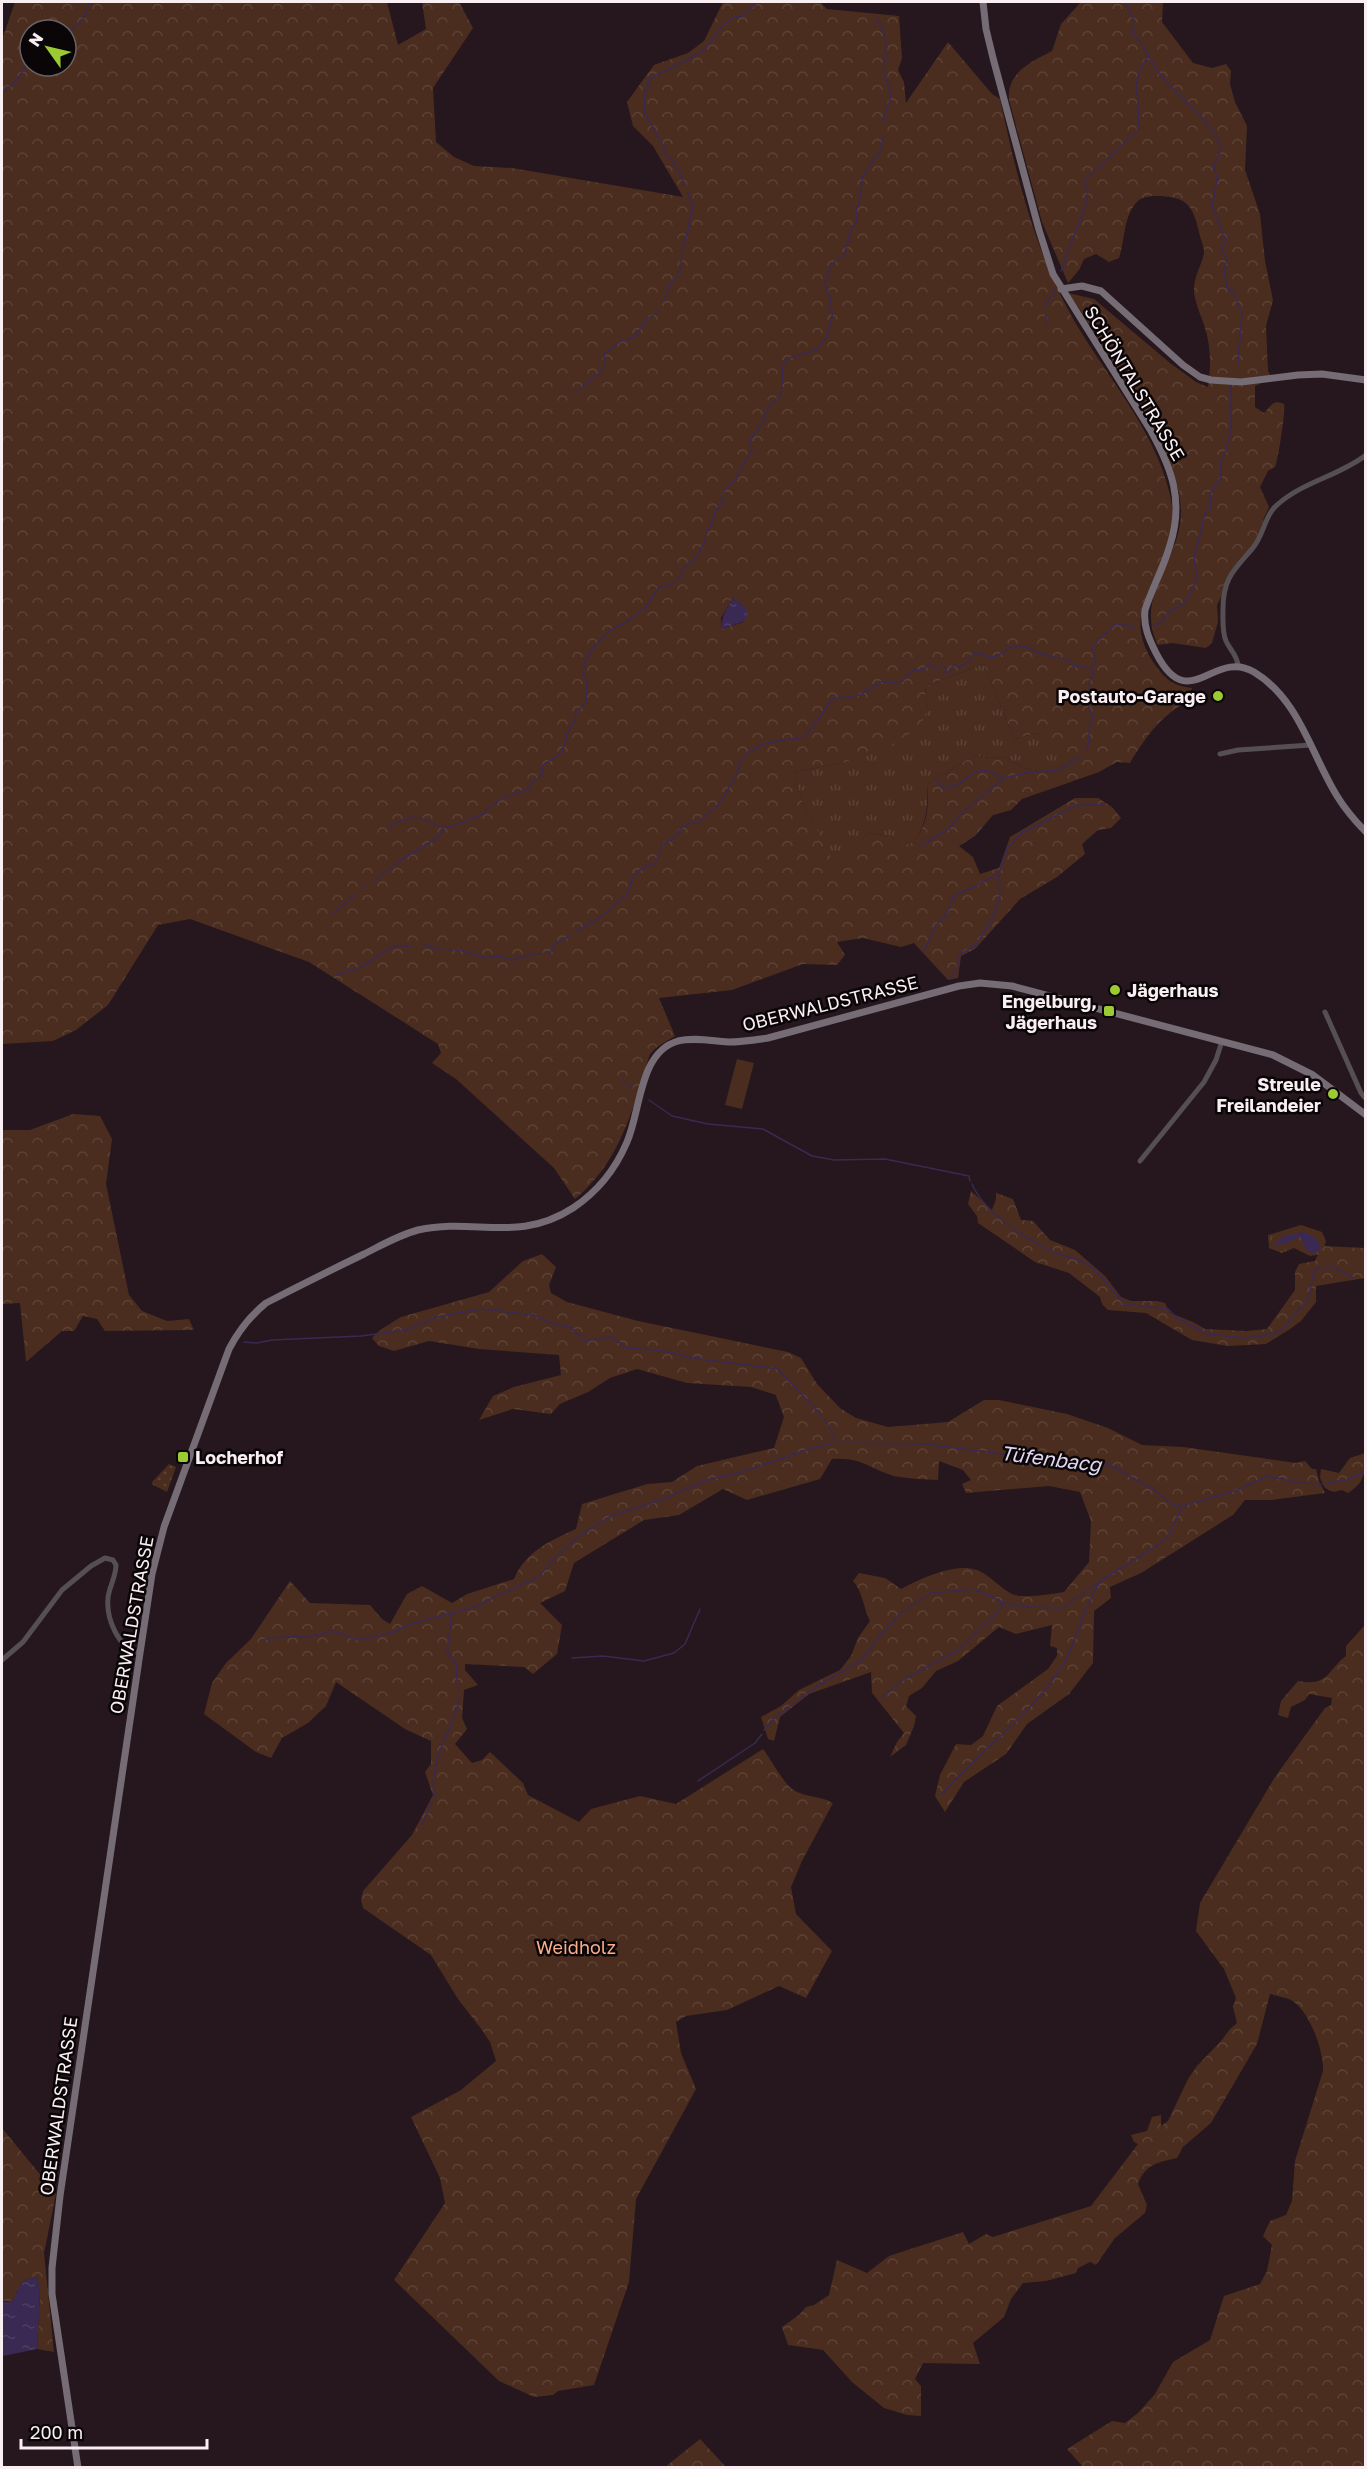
<svg xmlns="http://www.w3.org/2000/svg" width="1367" height="2469" font-family="'Golos Text',sans-serif">
<style>
.grass{fill:url(#grass-tufts)}
.forest{fill:url(#forest-crowns);fill-rule:evenodd}
.park{fill:url(#park-dots)}
.pitch{fill:#4a2d1f}
.water{fill:url(#water-ripples)}
.lines{fill:none;stroke-linecap:round;stroke-linejoin:round}
.stream{stroke:#3a2953;stroke-width:1.5}
.street{stroke:#554f54;stroke-width:5}
.secondary{stroke:#756c75;stroke-width:7}
.poi-dot{fill:#9cca32;stroke:#0a0507;stroke-width:2}
.labels{text-anchor:middle;dominant-baseline:central;stroke-width:5;stroke-linejoin:round;paint-order:stroke}
.street-label{font-size:18px;fill:#f9eff2;stroke:#0a0507}
.poi-label{font-size:18px;font-weight:bold;fill:#f9eff2;stroke:#0a0507;text-anchor:end}
.park-label{font-size:18px;fill:#fbae89;stroke:#0a0507}
.water-label{font-size:20px;font-style:italic;fill:#e1d7f5;stroke:#0a0507}
</style>
<defs>
<pattern id="grass-tufts" width="24" height="20" patternUnits="userSpaceOnUse" patternTransform="scale(1.5)"><rect width="24" height="20" fill="#4a2d1f"/><path d="M3 7l-1-3M5 7V3M7 7l1-3M15 17l-1-3M17 17v-4M19 17l1-3" fill="none" stroke="#5c4235"/></pattern>
<pattern id="forest-crowns" width="20" height="18" patternUnits="userSpaceOnUse" patternTransform="scale(1.5)"><rect width="20" height="18" fill="#4a2d1f"/><path d="M2 6a3 3 0 1 1 6 0M12 15a3 3 0 1 1 6 0" fill="none" stroke="#5c4235"/></pattern>
<pattern id="park-dots" width="8" height="8" patternUnits="userSpaceOnUse" patternTransform="scale(1.5)"><rect width="8" height="8" fill="#4a2d1f"/><path d="M2 2h.1M6 6h.1" fill="none" stroke="#5c4235" stroke-width="1.8" stroke-linecap="round"/></pattern>
<pattern id="water-ripples" width="26" height="14" patternUnits="userSpaceOnUse" patternTransform="scale(1.5)"><rect width="26" height="14" fill="#3a2953"/><path d="M2 4q2-2 4 0t4 0M15 11q2-2 4 0t4 0" fill="none" stroke="#4e3e64"/></pattern>
</defs>
<rect width="100%" height="100%" fill="#25171d"/>
<g class="grass">
<path d="M984,664L1014,739L1037,733L1075,761L1049,773L1023,768L1006,757L989,758L975,755L927,784C928,809 927,831 906,849L891,836L868,833L835,866L802,801L794,772L842,763L927,711L925,686Z"/>
<polygon points="1301,1225 1322,1232 1326,1241 1322,1254 1310,1256 1294,1248 1282,1253 1269,1248 1268,1235"/>
</g>
<g class="forest">
<path d="M15,2H387L398,45L426,29L422,2H459L473,28L433,88L436,142L454,157L474,166L512,168L683,197L653,146L633,126L627,102L654,65L688,53L704,41L723,2H820L827,9L899,16L902,58L898,70L904,82L906,103L948,42L992,94L1000,99C1017,177 1033,246 1072,317C1105,375 1155,429 1170,495C1173,508 1174,526 1170,540C1156,586 1120,617 1156,666C1167,681 1174,686 1192,688L1187,702C1162,714 1144,739 1130,763L1117,762L1099,772L1022,799L1011,810L993,815L975,836L959,846L973,857L980,874L999,868L1010,837L1075,798H1098L1112,807L1121,818L1111,828L1098,830L1082,844L1085,854L1057,877L1020,899L975,949L961,956L958,978L948,980L914,943L901,947L863,938L837,942L845,955L837,965L803,964L732,990L659,998L675,1036L657,1047L650,1054C633,1108 621,1161 575,1199L554,1168L456,1079L432,1063L441,1053L438,1044L309,962L190,919L158,925L108,1005L76,1030L53,1041L2,1044V40ZM30,30H66V66H30ZM733,598L744,622L722,629L721,618ZM984,664L1014,739L1037,733L1074,761L1049,773L1023,768L1006,757L989,758L975,755L927,784C929,810 928,830 906,848L891,836L868,833L835,865L802,801L794,772L842,763L889,746L919,728L927,711L925,686Z"/>
<path d="M1081,2H1163L1162,22L1193,63L1212,68L1226,64L1231,71L1230,84L1235,102L1247,126L1245,170L1260,214L1265,261L1273,300L1266,326L1268,371L1272,378L1255,386V407L1264,413C1271,406 1273,399 1284,404C1286,409 1278,460 1275,467L1268,471L1260,487L1269,507L1263,520L1264,525L1252,549L1234,571L1217,605L1218,622L1212,643L1206,648L1172,643L1158,645C1133,595 1182,561 1181,510C1180,457 1132,391 1103,347C1092,329 1081,310 1068,293L1094,299L1170,363L1196,382L1208,387C1211,368 1211,346 1205,328C1202,318 1197,308 1195,298C1190,278 1205,262 1204,250C1203,244 1200,238 1199,232C1193,204 1185,196 1156,196C1149,196 1140,197 1136,203C1123,218 1125,241 1119,258L1109,262L1096,254L1084,259L1079,270L1068,283L1042,222L1009,100C1006,73 1032,61 1052,51L1061,24Z"/>
<polygon points="73,1114 100,1116 112,1139 106,1184 129,1295 142,1311 167,1321 189,1319 194,1330 105,1331 97,1319 83,1316 74,1331 62,1331 26,1362 20,1303 2,1304 2,1130 30,1130"/>
<polygon points="971,1191 992,1210 996,1199 996,1193 1013,1199 1021,1220 1033,1221 1050,1240 1075,1250 1105,1276 1121,1297 1131,1301 1157,1301 1165,1303 1170,1313 1193,1322 1205,1329 1246,1331 1267,1329 1295,1290 1295,1272 1299,1264 1315,1261 1322,1246 1365,1248 1365,1278 1316,1286 1316,1302 1301,1321 1290,1329 1266,1344 1228,1346 1192,1340 1146,1313 1108,1310 1102,1304 1100,1297 1069,1273 1035,1262 978,1223 977,1216 968,1204"/>
<path d="M542,1254L556,1267L549,1285L551,1293L567,1302L638,1321L788,1352L801,1358L817,1384L840,1408L856,1418L888,1427L948,1422L984,1400H999L1067,1414L1108,1428L1142,1445L1183,1447L1296,1463L1305,1461L1312,1469H1316L1319,1481L1325,1493L1271,1500H1245L1233,1515L1141,1573L1110,1587L1111,1598L1094,1611L1093,1663L1069,1694L1027,1724L1006,1754L964,1782L945,1812L935,1796L940,1775L956,1744L971,1745L983,1736L997,1706L1048,1669L1057,1656V1648L1050,1646L1052,1625L1016,1634L999,1627L958,1661L936,1671L922,1688L909,1696L906,1706L916,1716L914,1726L906,1745L890,1757L897,1742L904,1733L872,1693L871,1672L809,1694L780,1717L774,1741L768,1739L761,1717L781,1706L799,1690L840,1670L851,1656L858,1638L870,1621C863,1607 863,1592 853,1581L859,1573L885,1578L901,1589C920,1579 955,1562 977,1570C990,1575 1000,1588 1012,1594C1023,1599 1052,1594 1064,1592L1089,1562L1091,1521L1080,1492L1049,1486L966,1493L962,1484L971,1480L963,1470L939,1461L938,1480C925,1479 912,1479 900,1477C872,1472 864,1456 832,1459L820,1479L747,1500L723,1489L679,1515L644,1520L574,1563L565,1591L540,1603L562,1625L557,1654L533,1674L524,1667L465,1664V1670L478,1685L464,1690L462,1718L467,1729L455,1744L472,1763L482,1760L490,1752L523,1783L528,1795L579,1822L591,1809L640,1796L676,1804L763,1749C771,1759 782,1781 792,1789C804,1798 820,1795 833,1803L802,1861L791,1887L796,1914L832,1951L806,1998L779,1986L727,2010L686,2016L676,2022L681,2053L696,2089L636,2199L629,2282L594,2385L558,2391L553,2395L534,2397L499,2381L394,2280L445,2203L440,2178L411,2117L461,2090L496,2061L490,2042L482,2030L458,1999L431,1955L363,1908L361,1900L363,1891L412,1835L433,1795L425,1772L431,1764V1741L405,1729L336,1682L326,1706L308,1723L282,1738L271,1758L256,1752L204,1714L212,1683L226,1663L251,1639L290,1581L310,1603L370,1605L382,1619L390,1624L407,1594L422,1586L452,1603L467,1594L514,1579C525,1552 551,1540 576,1529L582,1504L647,1484L672,1482L697,1466L774,1448L784,1417L776,1395L751,1387L687,1383L637,1369L610,1378L588,1392L560,1404L551,1414L513,1409L479,1420L493,1396L514,1387L561,1375L559,1355L479,1349L429,1341L394,1351L379,1346L372,1338L380,1330L401,1317L489,1292L523,1261Z"/>
<path d="M1365,1453C1366,1470 1365,1483 1348,1493L1342,1490L1334,1492L1325,1488L1320,1478L1321,1469L1339,1473L1350,1458Z"/>
<path d="M1365,1625V2467H1083L1067,2449L1112,2421L1125,2423L1138,2413L1155,2394L1173,2362L1210,2340L1224,2296L1260,2284L1267,2271L1272,2245L1263,2236L1270,2221L1286,2215L1292,2201L1295,2161L1323,2071C1324,2051 1309,2008 1289,1999C1283,1997 1276,1996 1270,1994L1257,2044L1211,2123L1183,2147L1177,2158C1159,2162 1145,2164 1138,2184L1147,2205L1145,2213L1115,2238L1096,2265L1090,2262L1078,2268L1076,2273L1046,2281L1023,2283L1011,2299L1004,2317L973,2343L980,2364L923,2363L915,2379L921,2386V2416L907,2415L884,2408L852,2382L823,2350L788,2345L782,2327L799,2315L806,2307L814,2305L829,2295L837,2260L867,2273L889,2256L963,2232L969,2244L986,2234L993,2237L1091,2206L1138,2144L1134,2142L1131,2135L1147,2131L1152,2117L1161,2115V2126L1168,2121L1188,2079L1197,2066L1221,2041L1230,2029L1237,2023L1233,2007L1236,1998L1224,1969L1196,1931L1200,1903L1275,1777L1325,1708L1331,1705L1332,1698L1309,1694L1305,1700L1291,1707L1288,1718L1278,1715L1281,1701L1298,1681C1329,1687 1327,1670 1346,1656V1646Z"/>
<path d="M2,2128L56,2194L44,2253L54,2352L37,2349L40,2293L37,2277C20,2279 19,2287 13,2301H2Z"/>
<polygon points="700,2439 726,2467 665,2467"/>
</g>
<polygon class="park" points="169,1464 176,1467 167,1492 153,1485 152,1482"/>
<polygon class="pitch" points="737,1059 754,1063 742,1109 725,1105"/>
<g class="water">
<path d="M733,598L741,603L748,612L745,621L722,629C721,614 727,610 733,598Z"/>
<path d="M1303,1232C1313,1235 1322,1241 1320,1252L1311,1253L1305,1247L1300,1237L1284,1244L1274,1245L1282,1237Z"/>
<path d="M37,2277L40,2293L37,2349L3,2356L2,2302L13,2301C19,2287 20,2279 37,2277Z"/>
</g>
<g class="lines">
<g class="stream">
<path d="M1126,2L1134,21L1132,34C1135,37 1139,40 1142,44C1147,53 1152,63 1158,72C1174,93 1216,124 1220,148C1221,156 1216,159 1214,165L1217,180L1212,204L1223,235L1227,239L1222,248L1227,261L1224,268L1227,288L1234,292L1242,315L1238,363"/>
<path d="M877,19C883,29 888,41 885,52L887,57C878,69 889,79 890,93C892,104 884,110 884,121"/>
<polyline points="66,35 83,19 90,2"/>
<path d="M2,93C17,83 21,74 30,58"/>
<polyline points="685,185 673,161 666,156 664,147 644,111 645,92 648,87 649,79 698,54 710,44 718,31 731,18 742,16 758,2"/>
<path d="M1061,271C1065,264 1066,255 1069,248C1077,229 1085,212 1088,191L1083,184L1084,181L1137,131C1144,101 1126,86 1148,56"/>
<polyline points="664,301 669,285 677,277 681,267 682,247 686,239 693,205 688,193"/>
<polyline points="1045,306 1055,290"/>
<polyline points="1046,324 1046,314"/>
<path d="M575,390L581,389C586,380 599,377 603,368C605,363 603,358 605,353L621,341L634,338L647,319L660,310"/>
<polyline points="1154,625 1161,623 1168,613 1186,602 1198,577 1194,560 1205,513 1211,507 1210,494 1221,477 1221,460 1225,455 1231,429 1231,386"/>
<path d="M1087,750C1090,739 1087,729 1093,718L1088,704L1090,679L1094,673L1091,669"/>
<path d="M936,780L942,788C972,787 968,757 1004,778"/>
<path d="M388,827C414,813 418,815 443,828"/>
<polyline points="922,845 949,829 958,816 1004,778 1024,773 1058,770 1080,758"/>
<polyline points="372,882 398,862 440,836 444,827 451,827 484,814 488,808 503,798 528,789 530,784 542,775 543,765 562,752 568,731 575,721 576,713 586,702 587,680 583,673 585,661 595,645 612,629 625,623 647,606 658,588 671,584 680,578 683,569 694,560 705,542 706,531 712,525 715,511 722,503 724,491 735,480 752,449 750,440 763,422 767,409 781,395 783,366 786,359 816,350 826,338 833,313 828,307 831,301 825,283 832,264 844,255 852,227 857,221 856,211 859,204 863,176 880,151 883,138"/>
<polyline points="363,888 367,885"/>
<polyline points="333,913 356,894"/>
<path d="M576,931L598,919L627,894L634,876L640,870L655,863L663,844L674,838L681,828L691,823H697L719,804L735,777L741,760L750,751L758,748L760,745L777,741L805,737L832,699L860,695L882,681L891,683L903,681C909,672 911,668 922,671L928,664L935,668L944,667L946,672H950L953,665L960,667L969,662L974,652C1007,665 997,646 1021,646C1026,646 1030,648 1034,651C1046,656 1058,657 1071,661L1073,666L1090,668L1096,663L1092,646C1101,639 1106,631 1116,624L1134,627"/>
<polyline points="423,944 435,949 460,950 486,958 498,956 512,960 532,954 550,953 556,943 572,935"/>
<polyline points="924,951 936,925 947,914 953,897 999,874 1007,849 1022,833 1077,805 1102,805"/>
<polyline points="337,975 361,967 393,946 411,946"/>
<polyline points="950,979 957,970 958,956 977,944 995,913 1000,896 999,875"/>
<polyline points="622,1080 633,1088"/>
<polyline points="649,1100 672,1116 708,1124 763,1129 812,1156 834,1160 885,1159 969,1176 970,1181"/>
<path d="M972,1184C984,1213 1027,1240 1056,1253C1067,1258 1080,1258 1090,1266C1104,1276 1113,1291 1124,1304L1168,1309L1177,1318L1207,1334L1247,1338L1274,1334L1282,1329L1309,1298L1313,1274L1317,1268L1332,1267L1354,1278"/>
<polyline points="244,1342 257,1343 272,1340 361,1336 407,1330 437,1317 481,1309 534,1315 550,1323 570,1327 585,1341 610,1337 628,1348 665,1351 693,1358 778,1369 823,1417"/>
<polyline points="825,1420 830,1429"/>
<polyline points="831,1431 835,1438"/>
<polyline points="837,1440 838,1443 926,1444 1026,1457 1110,1465 1156,1491 1169,1503 1182,1506 1238,1490 1267,1476 1301,1483 1320,1484"/>
<polyline points="1322,1484 1347,1480 1366,1470"/>
<polyline points="1103,1579 1158,1545 1170,1534 1181,1508"/>
<polyline points="262,1640 278,1637 309,1637 332,1631 358,1640 394,1632 407,1625 452,1613"/>
<polyline points="572,1658 603,1656 644,1661 674,1653 685,1644 700,1609"/>
<polyline points="458,1691 456,1665 447,1650 452,1613 471,1608 538,1577 556,1557 579,1536 613,1515 658,1501 710,1479 745,1471 809,1449 832,1444"/>
<polyline points="883,1697 903,1680 958,1650 995,1615 1004,1603"/>
<polyline points="764,1730 774,1718 816,1687 862,1660 878,1638 900,1614 931,1593 975,1589 1004,1603 1029,1607 1062,1608 1102,1580"/>
<polyline points="698,1781 755,1743 762,1734"/>
<path d="M942,1794C978,1752 1025,1720 1057,1674C1077,1646 1081,1610 1100,1582"/>
<polyline points="435,1797 433,1781 438,1756 459,1703 459,1697"/>
<polyline points="422,1824 432,1803"/>
</g>
<g class="street">
<path d="M1238,665C1237,655 1230,650 1226,641C1222,632 1223,619 1223,609C1223,578 1234,570 1252,549C1264,536 1264,516 1277,505C1302,482 1339,476 1366,455"/>
<polyline points="1220,754 1238,750 1311,745"/>
<polyline points="1325,1012 1361,1093 1366,1099"/>
<polyline points="1140,1161 1204,1082 1216,1060 1222,1041"/>
<path d="M2,1660L23,1642L62,1590L91,1566L105,1558L113,1560L116,1565C116,1577 109,1587 108,1598C106,1618 118,1649 140,1653"/>
</g>
<g class="secondary">
<path d="M983,2L986,29L993,58L1039,230L1053,274L1151,431C1172,469 1184,501 1170,545C1164,567 1152,588 1145,610C1143,626 1149,639 1156,653C1189,717 1213,648 1254,672C1299,699 1311,754 1337,796C1345,809 1355,821 1366,832"/>
<polyline points="1061,289 1082,286 1101,291 1183,365 1200,377 1211,380 1241,382 1298,375 1322,374 1366,380"/>
<path d="M78,2468L52,2294V2268L60,2196L140,1653L152,1574L164,1527L229,1349C239,1330 250,1316 266,1303C299,1286 331,1270 364,1254C382,1245 399,1235 418,1230C475,1217 517,1244 573,1208C597,1192 616,1168 627,1142C641,1110 639,1052 678,1041C694,1037 712,1041 728,1042C742,1042 755,1040 768,1038L959,986L980,983L1012,986L1273,1055L1313,1075L1366,1115"/>
</g>
</g>
<g class="poi-dot">
<circle cx="1218" cy="696" r="6"/>
<circle cx="1115" cy="990" r="6"/>
<rect x="1103" y="1005" width="12" height="12" rx="3"/>
<circle cx="1333" cy="1094" r="6"/>
<rect x="177" y="1451" width="12" height="12" rx="3"/>
</g>
<g class="labels">
<g class="street-label">
<text transform="translate(1135 383) rotate(59)">SCHÖNTALSTRASSE</text>
<text transform="translate(830 1003) rotate(-14)">OBERWALDSTRASSE</text>
<text transform="translate(131 1625) rotate(-80)">OBERWALDSTRASSE</text>
<text transform="translate(58 2106) rotate(-82)">OBERWALDSTRASSE</text>
</g>
<g class="poi-label">
<text x="1206" y="696">Postauto-Garage</text>
<text x="1127" y="990" text-anchor="start">Jägerhaus</text>
<text x="1097" y="1001">Engelburg,<tspan x="1097" dy="21">Jägerhaus</tspan></text>
<text x="1321" y="1084">Streule<tspan x="1321" dy="21">Freilandeier</tspan></text>
<text x="195" y="1457" text-anchor="start">Locherhof</text>
</g>
<g class="park-label">
<text x="576" y="1947">Weidholz</text>
</g>
<g class="water-label">
<text transform="translate(1051 1458) rotate(7)">Tüfenbacg</text>
</g>
</g>
<rect width="1367" height="2469" fill="none" stroke="#f9eff2" stroke-width="6"/>
<g transform="translate(48 48) rotate(304)"><circle r="28" fill="#0a0507" stroke="#6a6365" stroke-width="1.5"/>
<path d="M0-4.5L10 22L0 15L-10 22Z" fill="#9cca32"/>
<text y="-9" font-size="16" font-weight="bold" text-anchor="middle" fill="#f9eff2">N</text>
</g>
<path d="M21 2439v9h186v-9" fill="none" stroke="#f9eff2" stroke-width="3"/>
<text x="30" y="2439" font-size="18" fill="#f9eff2" stroke="#0a0507" stroke-width="4.5" paint-order="stroke">200 m</text>
</svg>
